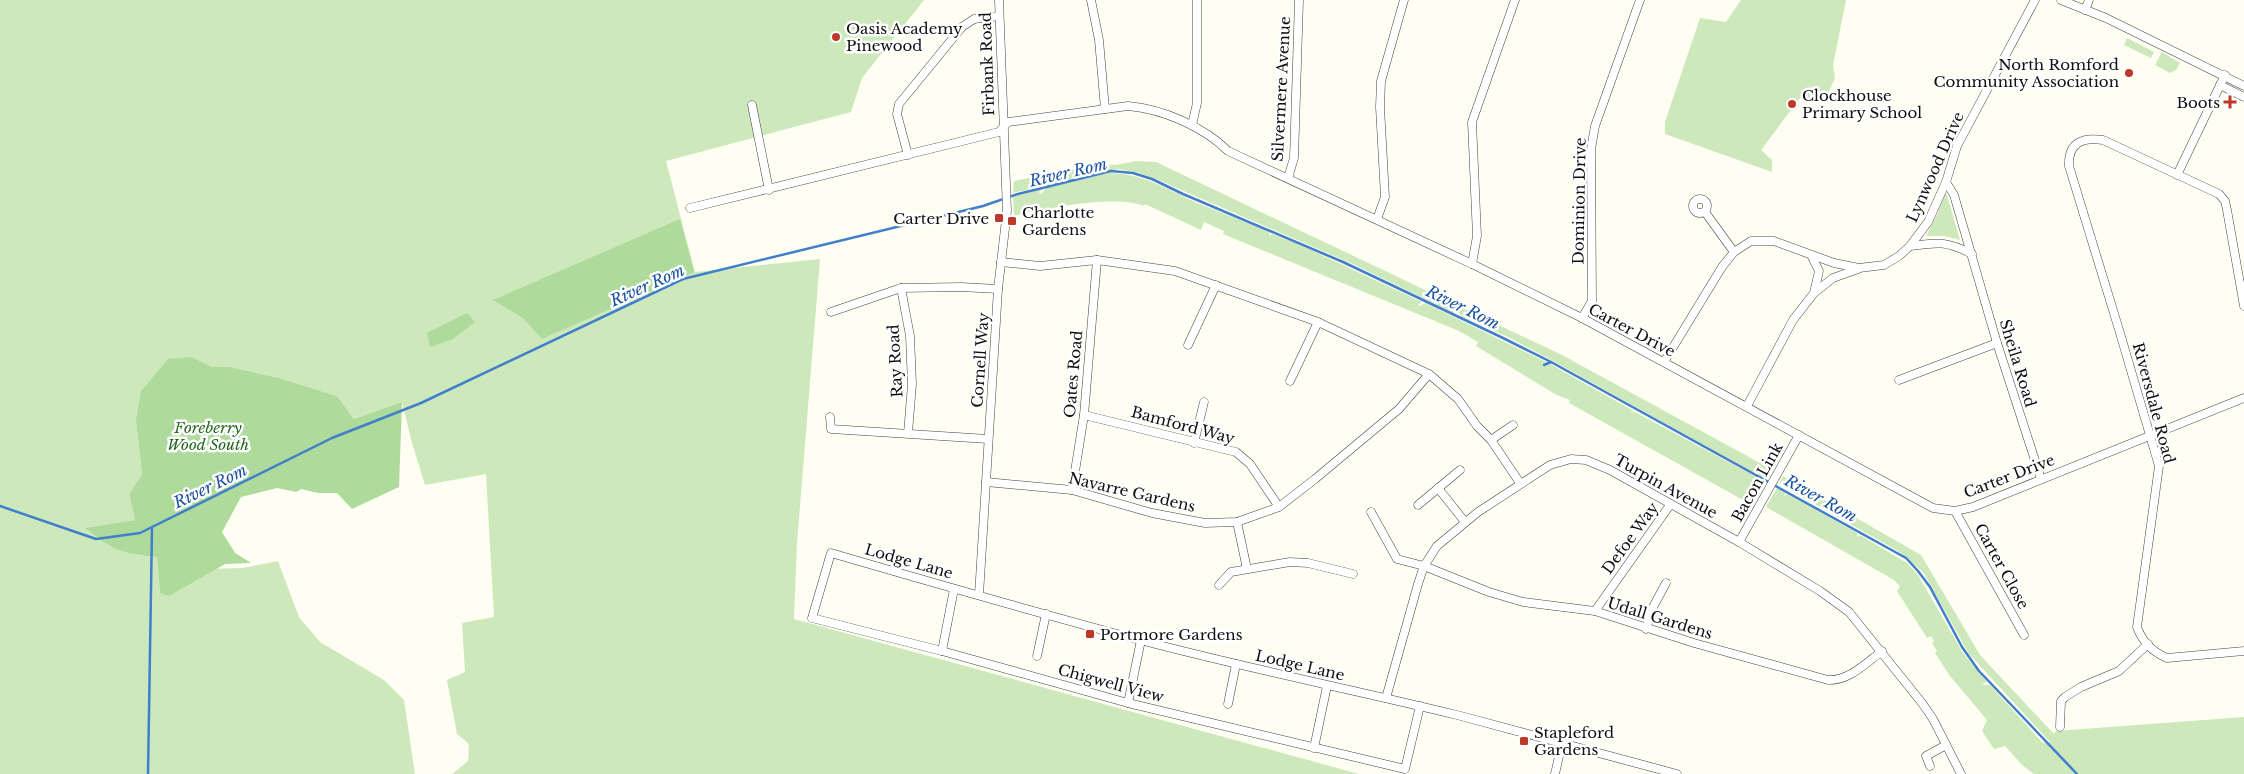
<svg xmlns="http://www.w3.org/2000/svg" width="2244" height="774" font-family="'Libre Baskerville',serif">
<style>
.green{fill:#cde9bc}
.forest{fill:#aeda9b}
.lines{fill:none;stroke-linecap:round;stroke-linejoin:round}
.stream{stroke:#407fcb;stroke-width:2.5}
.street-casing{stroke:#424242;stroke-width:9}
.street{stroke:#fff;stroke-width:8}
.poi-dot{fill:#be3829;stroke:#fff;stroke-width:2}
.labels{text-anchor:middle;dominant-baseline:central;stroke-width:5;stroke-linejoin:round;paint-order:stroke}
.poi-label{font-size:15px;fill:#0f0f0f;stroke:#fff;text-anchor:start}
.street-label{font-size:15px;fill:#0f0f0f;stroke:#fff}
.park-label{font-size:15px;font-style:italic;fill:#246720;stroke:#fff}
.water-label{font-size:16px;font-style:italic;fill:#1a52a0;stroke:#fff}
</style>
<rect width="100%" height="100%" fill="#fffef2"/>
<g class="green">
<path d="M0,0H924L862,78L851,112L666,161L695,272L820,259L797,543L794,619L1359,774H452L468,761L469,744L457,734L447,680L465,672L462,623L494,617L486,474L425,485L412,443L402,402L354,419L337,396L279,378L230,367H212L192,357L136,421L142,474L129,494L135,520L86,528C113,549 122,555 157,557L160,593L201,569L243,568L278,561L299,617L320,642L384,680L404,700L415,774H0Z"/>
<polygon points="1741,0 1846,0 1833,65 1835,78 1824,102 1800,98 1761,150 1772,160 1772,172 1665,134 1665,122 1700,18 1726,22"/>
<polygon points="2127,38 2154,52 2151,58 2124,45"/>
<polygon points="2162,52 2180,63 2176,70 2170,73 2155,65"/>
<polygon points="1136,161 1156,162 1562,355 1771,469 1765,478 1758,475 1553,361 1508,337 1463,317 1455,310 1454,313 1355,265 1156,179 1139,173 1119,169 1013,193 1014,181 1100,164 1115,165"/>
<path d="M1108,173C1145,174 1162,187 1195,202C1216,211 1238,219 1260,228L1270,233L1269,236L1272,234L1298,244L1422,302L1418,305L1420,306L1425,303L1548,363L1544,364L1545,366L1550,364L1634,411L1630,413L1635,412L1764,481L1752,505L1569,403L1570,400L1555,394L1476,346L1478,342L1459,331L1223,234L1224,231L1204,222L1201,230L1145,204L1144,206C1124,197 1066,203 1045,211L1035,210L1014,216L1013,197L1042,189L1039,193L1041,194L1046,188Z"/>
<polygon points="1946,192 1960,240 1944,236 1926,236 1937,215"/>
<polygon points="1783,476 1921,555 1980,655 2054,734 2056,731 2244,717 2244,774 2034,774 2022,765 2005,746 1994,749 1982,731 1987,720 1950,676 1935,653 1937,651 1932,643 1934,641 1931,636 1927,638 1897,591 1900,586 1894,580 1766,507 1777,488 1785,493 1784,496 1787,494 1857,533 1858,537 1860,535 1907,563 1918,575 1963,653 1987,682 1983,683 1984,685 1990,685 2043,743 2050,742 1969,654 1923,572 1898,551 1779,484"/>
</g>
<g class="forest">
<polygon points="680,219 694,272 542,339 523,318 493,300"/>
<polygon points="467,313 475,322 453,339 430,347 427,333"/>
<path d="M192,357L212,367H230L279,378L337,396L354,419L402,402L399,487L352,509L337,493H318L301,489L296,492L277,488L241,497L222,532L235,553L251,563L225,564L169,596L160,593L157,557C120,554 114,550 85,528L135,520L129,494L142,474L136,421L141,391L168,359Z"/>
</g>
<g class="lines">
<g class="stream">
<polyline points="1544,365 1551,362"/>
<polyline points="0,506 96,539 140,533 332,438 421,403 683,279 983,206 1018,194 1111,171 1133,173 1152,179 1183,194 1343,262 1503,338 1551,362 1906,558 1918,571 1930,587 1962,647 1979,671 2077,774"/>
<polyline points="148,774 152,528"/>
</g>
<g class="street-casing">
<g id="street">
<polyline points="1091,0 1099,40 1105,109"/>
<polyline points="2061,0 2106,18 2244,86"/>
<polyline points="2085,10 2089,0"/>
<polyline points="2220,85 2244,97"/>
<polyline points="752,105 769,190"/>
<polyline points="1192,125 1197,103 1197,0"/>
<polyline points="908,155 897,114 899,104 962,27 974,19 999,16"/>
<polyline points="2177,175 2225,75"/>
<polyline points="1288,178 1294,158 1299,0"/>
<polyline points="1946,182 1954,195 1997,343 2041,479"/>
<circle cx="1700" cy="206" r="7"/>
<path d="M690,208L999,132L1008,122L1128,106C1163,109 1204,127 1228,151L1472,264L1582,318L1933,508L1955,511L1973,507L2244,398"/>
<polyline points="1705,212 1734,252"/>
<polyline points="1377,219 1385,197 1380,107 1381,81 1404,0"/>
<path d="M1910,246C1938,242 1947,241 1972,254"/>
<polyline points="1001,262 1040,266 1097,260 1175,271 1318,322 1429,374 1458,399 1477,426 1491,440 1520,483"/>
<polyline points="1472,264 1477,236 1472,122 1515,0"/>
<polyline points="901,288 910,336 912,384 908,433"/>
<polyline points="1814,293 1833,278 1858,269"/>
<path d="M2244,306L2227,210L2225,201L2219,194L2103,140C2083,137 2068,142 2069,166L2120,333L2159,466L2137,627C2142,641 2153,652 2167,658L2244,651"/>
<polyline points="831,312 901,288 961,287 998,289"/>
<polyline points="1582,318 1592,301 1591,149 1595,126 1640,0"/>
<polyline points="1188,345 1216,285"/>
<polyline points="1664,362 1722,267 1734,252 1751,241 1774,241 1834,263 1859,268 1884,265 1899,256 1910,246 1928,222 1946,182 1957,146 2035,0"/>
<polyline points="1899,380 1997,343"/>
<polyline points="1290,381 1318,322"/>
<polyline points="1747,406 1793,320 1814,293 1819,271 1811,255"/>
<polyline points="1084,415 1236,452 1250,464 1279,507"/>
<polyline points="830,417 831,429 988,439"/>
<polyline points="1491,440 1513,425"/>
<polyline points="1194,443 1204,402"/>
<polyline points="986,482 1072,490 1152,513 1205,523 1237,522 1279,507 1315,479 1399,409 1429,374"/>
<polyline points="1438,488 1465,522"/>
<polyline points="1072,490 1084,415 1097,260"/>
<polyline points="1418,505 1460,470"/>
<polyline points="1955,511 2024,635"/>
<path d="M1371,512L1397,559L1424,566L1489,592L1523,602L1595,611L1694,643L1828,680C1849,681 1866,663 1882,651"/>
<polyline points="1237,522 1247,569"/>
<polyline points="1739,542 1799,435"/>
<polyline points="1219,585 1231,572 1290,562 1308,563 1353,574"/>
<polyline points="979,595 998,289 1007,211 999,0"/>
<polyline points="1595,611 1670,505"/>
<polyline points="1646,629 1652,609 1666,583"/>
<polyline points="942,651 954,589"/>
<polyline points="1037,656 1046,614"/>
<polyline points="1386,698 1418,584 1424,566 1437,546 1478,512 1550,465 1571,459 1586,460 1610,470 1739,542 1820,591 1849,612 1922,703 1933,719 1961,774"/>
<polyline points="1128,703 1141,640"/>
<polyline points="1228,704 1236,664"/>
<path d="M1420,706L1405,769L1128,703L942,651L812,618L831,553C934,583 1037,613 1140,640C1245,668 1351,689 1457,715L1677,774"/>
<polyline points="2060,727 2061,701 2065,697 2081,687 2119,671 2148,644"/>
<polyline points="1314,748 1327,686"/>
<polyline points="1930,766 1926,756 1946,745"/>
<polyline points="1555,774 1562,743"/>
</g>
</g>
<use href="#street" class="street"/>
</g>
<g class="poi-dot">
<circle cx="836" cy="37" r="5"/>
<circle cx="2129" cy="73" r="5"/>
<path d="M2227.5 94.5h5v5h5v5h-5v5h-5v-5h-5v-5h5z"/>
<circle cx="1792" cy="104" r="5"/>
<rect x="994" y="213" width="10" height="10" rx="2.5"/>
<rect x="1007" y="216" width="10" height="10" rx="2.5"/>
<rect x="1085" y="629" width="10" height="10" rx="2.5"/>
<rect x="1519" y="736" width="10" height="10" rx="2.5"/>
</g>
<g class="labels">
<g class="poi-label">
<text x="846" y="28">Oasis Academy<tspan x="846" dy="17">Pinewood</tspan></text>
<text x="2119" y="64" text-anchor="end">North Romford<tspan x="2119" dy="17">Community Association</tspan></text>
<text x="1802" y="95">Clockhouse<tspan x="1802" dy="17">Primary School</tspan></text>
<text x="2220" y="102" text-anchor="end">Boots</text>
<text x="1022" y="212">Charlotte<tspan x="1022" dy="17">Gardens</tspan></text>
<text x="989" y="218" text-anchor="end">Carter Drive</text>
<text x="1100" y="634">Portmore Gardens</text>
<text x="1534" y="732">Stapleford<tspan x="1534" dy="17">Gardens</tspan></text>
</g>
<g class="street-label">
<text transform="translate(987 64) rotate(-92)">Firbank Road</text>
<text transform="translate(1281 89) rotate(-87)">Silvermere Avenue</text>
<text transform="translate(1935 167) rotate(-66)">Lynwood Drive</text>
<text transform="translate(1579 201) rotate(-89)">Dominion Drive</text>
<text transform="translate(1632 330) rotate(28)">Carter Drive</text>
<text transform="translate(980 360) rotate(-86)">Cornell Way</text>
<text transform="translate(895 361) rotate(-93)">Ray Road</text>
<text transform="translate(2018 363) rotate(73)">Sheila Road</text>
<text transform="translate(1073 374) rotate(-85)">Oates Road</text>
<text transform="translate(2154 403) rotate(75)">Riversdale Road</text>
<text transform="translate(1183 425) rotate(15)">Bamford Way</text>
<text transform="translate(2009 476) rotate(-21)">Carter Drive</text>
<text transform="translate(1757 482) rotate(-61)">Bacon Link</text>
<text transform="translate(1666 486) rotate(29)">Turpin Avenue</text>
<text transform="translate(1132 492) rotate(13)">Navarre Gardens</text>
<text transform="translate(1630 538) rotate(-54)">Defoe Way</text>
<text transform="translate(909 561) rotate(16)">Lodge Lane</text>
<text transform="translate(2002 566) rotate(61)">Carter Close</text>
<text transform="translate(1660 618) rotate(17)">Udall Gardens</text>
<text transform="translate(1300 665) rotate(13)">Lodge Lane</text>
<text transform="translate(1111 683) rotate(15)">Chigwell View</text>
</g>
<g class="park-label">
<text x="208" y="427">Foreberry<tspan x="208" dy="17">Wood South</tspan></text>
</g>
<g class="water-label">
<text transform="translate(1068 172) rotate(-13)">River Rom</text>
<text transform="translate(647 285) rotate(-24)">River Rom</text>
<text transform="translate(1463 307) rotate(26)">River Rom</text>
<text transform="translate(210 486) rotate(-26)">River Rom</text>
<text transform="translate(1821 498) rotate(29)">River Rom</text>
</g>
</g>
</svg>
